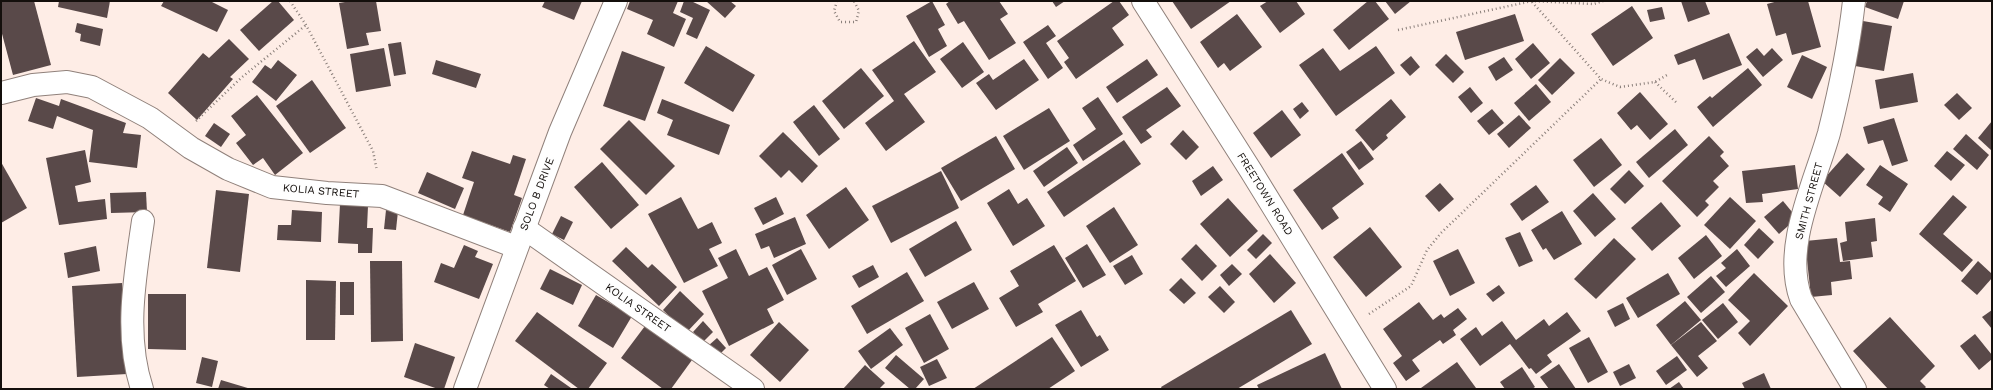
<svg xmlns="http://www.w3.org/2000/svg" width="1993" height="390" font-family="'Work Sans',sans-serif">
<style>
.building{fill:#594949}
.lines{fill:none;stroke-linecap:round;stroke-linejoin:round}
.minor-casing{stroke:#90817b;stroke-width:24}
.path{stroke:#8a7f7a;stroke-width:2.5;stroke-dasharray:1 3;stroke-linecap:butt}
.minor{stroke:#fff;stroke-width:22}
.labels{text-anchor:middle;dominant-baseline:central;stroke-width:4;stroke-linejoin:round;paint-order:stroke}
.street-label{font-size:11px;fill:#140f0c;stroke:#fefefe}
</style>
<rect width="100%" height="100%" fill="#feede6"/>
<g class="building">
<polygon points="5,1 34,1 51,65 13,75 1,30 1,2"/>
<polygon points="59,1 110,1 107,18 58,7"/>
<polygon points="164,1 210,1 228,10 217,32 161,6"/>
<polygon points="273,1 278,1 294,20 259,51 240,30"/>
<polygon points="351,1 376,1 381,31 366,33 369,45 347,49 339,3"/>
<polygon points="545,1 582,1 574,20 542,7"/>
<polygon points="630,1 678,1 673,13 686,19 674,47 647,34 653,20 627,9"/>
<polygon points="684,1 691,1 710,10 697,39 686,34 693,18 680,12"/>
<polygon points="706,1 730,1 736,6 725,18"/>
<polygon points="932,1 945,25 938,29 947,46 929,57 906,16"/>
<polygon points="950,1 999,1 1008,14 1000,19 1016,43 989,60 964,21 958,24 946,4"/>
<polygon points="1052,1 1065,1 1056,7"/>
<polygon points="1114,1 1119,1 1129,15 1112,28 1124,45 1076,79 1064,62 1069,58 1057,41"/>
<polygon points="1172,1 1231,1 1191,29"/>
<polygon points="1268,1 1296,1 1305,14 1280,33 1260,6"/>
<polygon points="1368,1 1375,1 1389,19 1349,50 1333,30"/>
<polygon points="1385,1 1411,1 1395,14"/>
<polygon points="1681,1 1705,1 1710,14 1688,22"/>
<polygon points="1778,1 1808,1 1821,47 1792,55 1786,33 1776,36 1767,4"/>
<polygon points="1867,1 1904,1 1898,19 1865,7"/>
<polygon points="1632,6 1653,38 1613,66 1591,34"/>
<polygon points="1662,7 1665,19 1650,22 1647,10"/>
<polygon points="1237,14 1262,47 1230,71 1224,63 1218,68 1200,42"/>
<polygon points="1515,14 1524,41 1465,60 1456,32"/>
<polygon points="1863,21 1892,26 1884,71 1855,66"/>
<polygon points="77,23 103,29 100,46 80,41 81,34 75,32"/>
<polygon points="1048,25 1056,36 1046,43 1063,68 1048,79 1023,42"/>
<polygon points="1729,33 1742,65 1703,80 1695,59 1678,65 1674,55"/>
<polygon points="229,39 249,59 230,77 233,79 197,120 168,93 203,53 209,58"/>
<polygon points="914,41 936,72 904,94 925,122 886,151 865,123 894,101 872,70"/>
<polygon points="401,42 406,74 394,76 388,44"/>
<polygon points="963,42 984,72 962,88 940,59"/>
<polygon points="1533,43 1550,63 1531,79 1515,59"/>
<polygon points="706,46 755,75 733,112 684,83"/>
<polygon points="1376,46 1395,73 1336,116 1299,65 1323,48 1340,71"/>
<polygon points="384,48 391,86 356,92 350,54"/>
<polygon points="1757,48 1764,56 1772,48 1783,60 1763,77 1746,57"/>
<polygon points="622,51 665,67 645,121 603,106"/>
<polygon points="1446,54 1464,72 1453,83 1435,65"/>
<polygon points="1802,55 1827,67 1812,99 1787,87"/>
<polygon points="1411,56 1420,67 1410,76 1400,65"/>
<polygon points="1504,57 1513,70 1496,81 1488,67"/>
<polygon points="1560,58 1575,73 1552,95 1538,80"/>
<polygon points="1024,59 1039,80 996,110 976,83 989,74 993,80"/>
<polygon points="1147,59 1158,75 1117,103 1106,87"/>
<polygon points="278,60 297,75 276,101 252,82 265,65 271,69"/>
<polygon points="436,60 481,74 476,88 432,74"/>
<polygon points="861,68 884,96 844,129 822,101"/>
<polygon points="1748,68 1762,85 1713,127 1697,107 1710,96 1712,98"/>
<polygon points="1913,73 1918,102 1880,109 1875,80"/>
<polygon points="312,80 346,128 310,153 276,106"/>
<polygon points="1536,84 1551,102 1529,121 1514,103"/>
<polygon points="1167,87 1181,106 1146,130 1152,137 1141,144 1122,117"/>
<polygon points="1470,87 1483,103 1471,113 1458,97"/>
<polygon points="1640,92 1668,124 1650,140 1637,125 1631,130 1617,113"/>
<polygon points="1957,93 1972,108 1959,120 1944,105"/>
<polygon points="257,95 303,153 275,175 263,158 253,165 236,143 246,135 231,116"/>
<polygon points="1098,97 1123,134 1083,161 1073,145 1096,129 1082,108"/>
<polygon points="36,98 59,106 61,99 126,123 123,133 141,135 137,168 89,162 93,130 57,116 53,129 28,121"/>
<polygon points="662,99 730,125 719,155 667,135 673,120 657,113"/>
<polygon points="1391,99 1406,117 1386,135 1388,138 1373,151 1355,130"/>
<polygon points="1302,102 1309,111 1300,119 1293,109"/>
<polygon points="814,105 840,139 819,156 793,122"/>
<polygon points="1049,108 1070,141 1024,170 1003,136"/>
<polygon points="1492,109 1504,123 1489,135 1477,121"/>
<polygon points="1282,110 1301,135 1271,158 1253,133"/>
<polygon points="1519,115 1531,128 1509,148 1497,134"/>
<polygon points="1894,118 1908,161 1892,166 1883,140 1868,144 1863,127"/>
<polygon points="629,120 675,166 646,195 600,149"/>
<polygon points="1992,121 1992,151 1978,138"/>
<polygon points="214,123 230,134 221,147 205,136"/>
<polygon points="1675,129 1688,145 1649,178 1636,162"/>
<polygon points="1183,130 1199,147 1186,160 1170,144"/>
<polygon points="783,132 818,166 802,183 789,170 781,178 759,156"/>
<polygon points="1966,134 1989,155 1977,170 1953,149"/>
<polygon points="996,136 1015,169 961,201 941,168"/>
<polygon points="1709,136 1724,152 1720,156 1729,166 1713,181 1719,187 1705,201 1709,205 1697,217 1662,181"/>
<polygon points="1601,138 1622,165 1594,187 1573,160"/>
<polygon points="1124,140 1141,164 1064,217 1047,192"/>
<polygon points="1361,141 1374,159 1359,170 1346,152"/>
<polygon points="1067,147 1078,163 1044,187 1033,171"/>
<polygon points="85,150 91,182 75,186 78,202 105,199 107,219 59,225 46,158"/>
<polygon points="472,151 510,164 513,155 526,159 514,195 522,198 510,232 463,215 474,182 462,178"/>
<polygon points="1947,151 1965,165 1951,181 1934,166"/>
<polygon points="1342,153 1364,184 1332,208 1339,218 1322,230 1293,190"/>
<polygon points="1847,153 1865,169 1840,197 1822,181"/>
<polygon points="1,162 27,208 1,223"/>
<polygon points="602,162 639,205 611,229 574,187"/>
<polygon points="1795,165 1798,189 1762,194 1763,202 1746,203 1742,171"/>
<polygon points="1880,165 1908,184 1890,212 1878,204 1883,197 1866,185"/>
<polygon points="1213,166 1223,180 1201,196 1192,181"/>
<polygon points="1629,170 1644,186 1625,204 1610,189"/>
<polygon points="941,171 959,208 891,243 872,206"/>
<polygon points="427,172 464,188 455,209 418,193"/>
<polygon points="1440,183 1454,199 1439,212 1425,196"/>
<polygon points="1536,185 1549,202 1522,221 1510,204"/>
<polygon points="846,187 869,220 829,249 806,215"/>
<polygon points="1009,189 1018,204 1027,198 1045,226 1013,246 987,203"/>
<polygon points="216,190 249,194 240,272 207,268"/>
<polygon points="146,192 147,212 111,213 110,193"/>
<polygon points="1593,193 1616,219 1595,237 1573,211"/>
<polygon points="1953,195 1967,207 1943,234 1973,260 1962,272 1919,234"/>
<polygon points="681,197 698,229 712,222 722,243 709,249 718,266 684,283 648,214"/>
<polygon points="776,197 784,214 763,225 754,208"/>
<polygon points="1730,197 1756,221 1730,249 1704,225"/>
<polygon points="1228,198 1258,231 1230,257 1200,224"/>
<polygon points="1783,201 1797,218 1779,234 1764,217"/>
<polygon points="1661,202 1681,226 1652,251 1631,228"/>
<polygon points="340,204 368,206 367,228 373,228 372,253 358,253 358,244 338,243"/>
<polygon points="1114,207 1138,245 1110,263 1086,226"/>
<polygon points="292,210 322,212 321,242 277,240 278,225 291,225"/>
<polygon points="386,210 398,211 396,230 384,229"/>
<polygon points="1562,211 1582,244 1554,260 1546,248 1543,250 1531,230"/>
<polygon points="561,216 573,222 564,240 552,234"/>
<polygon points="795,217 806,244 774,258 769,246 761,249 755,234"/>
<polygon points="1875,218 1877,241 1871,242 1873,257 1843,261 1840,243 1847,241 1845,222"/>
<polygon points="956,221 972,250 925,277 909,249"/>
<polygon points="1370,227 1402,267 1366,297 1333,257"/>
<polygon points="1759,228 1774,242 1758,259 1744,245"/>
<polygon points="1520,232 1533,261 1519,267 1505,238"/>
<polygon points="1263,234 1272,243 1256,259 1247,250"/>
<polygon points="1706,235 1722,256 1694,279 1678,258"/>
<polygon points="1614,238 1636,259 1596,299 1574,279"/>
<polygon points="1837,238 1840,262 1850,261 1852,279 1831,282 1832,295 1811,297 1805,241"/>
<polygon points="1087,244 1106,275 1083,288 1065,258"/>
<polygon points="1196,244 1217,266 1202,281 1181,259"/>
<polygon points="464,245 478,251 475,257 493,264 479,299 434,282 441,263 454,268"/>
<polygon points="1054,245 1076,281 1038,304 1043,312 1016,327 999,298 1019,286 1010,271"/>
<polygon points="96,246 100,271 68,278 64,253"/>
<polygon points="626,247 648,268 652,264 677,287 659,306 612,261"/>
<polygon points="736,249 749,276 767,267 784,300 767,309 774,323 729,346 702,291 728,278 718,258"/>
<polygon points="801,249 817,279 787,295 772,265"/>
<polygon points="1458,249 1475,283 1450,296 1433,261"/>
<polygon points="1737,249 1750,266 1726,287 1716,276 1726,268 1721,263"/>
<polygon points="1270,254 1296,283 1274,303 1249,274"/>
<polygon points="1132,255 1143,274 1125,285 1113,266"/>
<polygon points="370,261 402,261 403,341 371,342"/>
<polygon points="1978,261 1992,274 1992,278 1977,295 1961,281"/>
<polygon points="1232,264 1242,274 1229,286 1220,275"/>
<polygon points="873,265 879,277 859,288 852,276"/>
<polygon points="550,269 582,285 573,305 540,289"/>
<polygon points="907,272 924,301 867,334 851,306"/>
<polygon points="1668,273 1680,294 1638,318 1626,298"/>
<polygon points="1754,273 1788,306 1750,346 1738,333 1750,321 1728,300"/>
<polygon points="1711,276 1725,292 1701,313 1687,297"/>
<polygon points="1181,278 1196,293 1184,304 1169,290"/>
<polygon points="306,280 336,281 335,340 306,340"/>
<rect x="340" y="282" width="14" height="33"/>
<polygon points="974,282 989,309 952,329 937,302"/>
<polygon points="122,283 127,374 77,377 72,286"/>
<polygon points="1499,285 1505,293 1493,302 1486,294"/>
<polygon points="1220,286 1235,302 1224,313 1208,297"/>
<polygon points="680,291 704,314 686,333 663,310"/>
<polygon points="148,294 186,294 186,350 148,349"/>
<polygon points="596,295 632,316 613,348 578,326"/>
<polygon points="1685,301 1701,320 1671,345 1656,325"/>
<polygon points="1419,302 1433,320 1441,314 1444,318 1458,308 1467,319 1453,330 1456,335 1443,344 1440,340 1412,360 1420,371 1406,381 1393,363 1402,356 1383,329"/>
<polygon points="1623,303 1630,319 1615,327 1607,311"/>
<polygon points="1723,303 1738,322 1718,339 1702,320"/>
<polygon points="1081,310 1097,337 1100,335 1109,350 1081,367 1055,325"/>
<polygon points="1291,310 1312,344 1237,389 1162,389 1161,387"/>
<polygon points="1992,310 1992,329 1982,317"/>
<polygon points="537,312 607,363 588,389 579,389 515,341"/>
<polygon points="1567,312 1581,331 1547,355 1552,362 1536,374 1531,368 1529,369 1510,344 1480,366 1460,339 1476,327 1482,336 1502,321 1516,340 1544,319 1549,326"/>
<polygon points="930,314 949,349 924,363 905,328"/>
<polygon points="1890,317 1935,366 1920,381 1926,387 1924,389 1888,389 1853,351"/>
<polygon points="703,321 713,332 703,342 693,332"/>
<polygon points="779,322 809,350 780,382 750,355"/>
<polygon points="1701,322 1717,341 1698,356 1708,368 1697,377 1671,345"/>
<polygon points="645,326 692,360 671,389 663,389 621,358"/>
<polygon points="890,328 903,345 871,369 858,351"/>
<polygon points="1975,334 1992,355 1992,359 1979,370 1960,346"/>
<polygon points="1052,337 1075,371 1048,389 973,389"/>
<polygon points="1589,337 1608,372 1588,383 1569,348"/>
<polygon points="717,338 726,348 718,356 708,346"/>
<polygon points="415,343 455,357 444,389 438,389 404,377"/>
<polygon points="1325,353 1342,389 1259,389 1257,385"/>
<polygon points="896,355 924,379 915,389 910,389 885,368"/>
<polygon points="1677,356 1687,370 1666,385 1656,371"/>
<polygon points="202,357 218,361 212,387 196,383"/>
<polygon points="937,359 947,378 929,386 920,367"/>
<polygon points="1457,362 1476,388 1422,389 1421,388"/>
<polygon points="1559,364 1576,389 1549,389 1540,377"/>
<polygon points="1629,364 1636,378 1620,386 1613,372"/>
<polygon points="865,365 885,383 879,389 843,389"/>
<polygon points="1522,367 1535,387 1532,389 1505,389 1500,382"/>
<polygon points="1764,373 1771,389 1745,389 1742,383"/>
<polygon points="551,374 571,388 570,389 550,389 544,385"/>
<polygon points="221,380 251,389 218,389"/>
<polygon points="1679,382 1684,389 1669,389"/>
</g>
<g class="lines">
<g class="minor-casing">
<g id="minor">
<polyline points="1143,1 1251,171 1385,389"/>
<path d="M1854,1C1849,46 1840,89 1829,133C1815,183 1782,247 1801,299L1855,389"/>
<polyline points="1,93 33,85 67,82 92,87 150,118 191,148 228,169 272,187 327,193 382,196 516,247"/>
<polyline points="524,228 753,389"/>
<path d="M142,389C124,334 135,277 143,221"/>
<polyline points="465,389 560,132 616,1"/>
</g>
</g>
<g class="path">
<polyline points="290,1 306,25 373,151 377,171"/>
<polyline points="837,1 834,11 840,22 856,22 859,11 854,1"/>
<polyline points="1532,2 1601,79 1620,87 1655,82 1667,75"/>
<polyline points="1398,30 1532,1 1594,4 1603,1"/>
<polyline points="1655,82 1678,104"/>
<polyline points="196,121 241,78 306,25"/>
<polyline points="1369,314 1411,286 1427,250 1441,233 1601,79"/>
</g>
<use href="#minor" class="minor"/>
</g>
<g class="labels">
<g class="street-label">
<text transform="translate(321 191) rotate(5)">KOLIA STREET</text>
<text transform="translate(537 194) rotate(-69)">SOLO B DRIVE</text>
<text transform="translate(1265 194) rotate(58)">FREETOWN ROAD</text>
<text transform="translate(1809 201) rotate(-75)">SMITH STREET</text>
<text transform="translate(638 308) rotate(35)">KOLIA STREET</text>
</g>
</g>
<rect width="1993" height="390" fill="none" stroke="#140f0c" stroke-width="4"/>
</svg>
